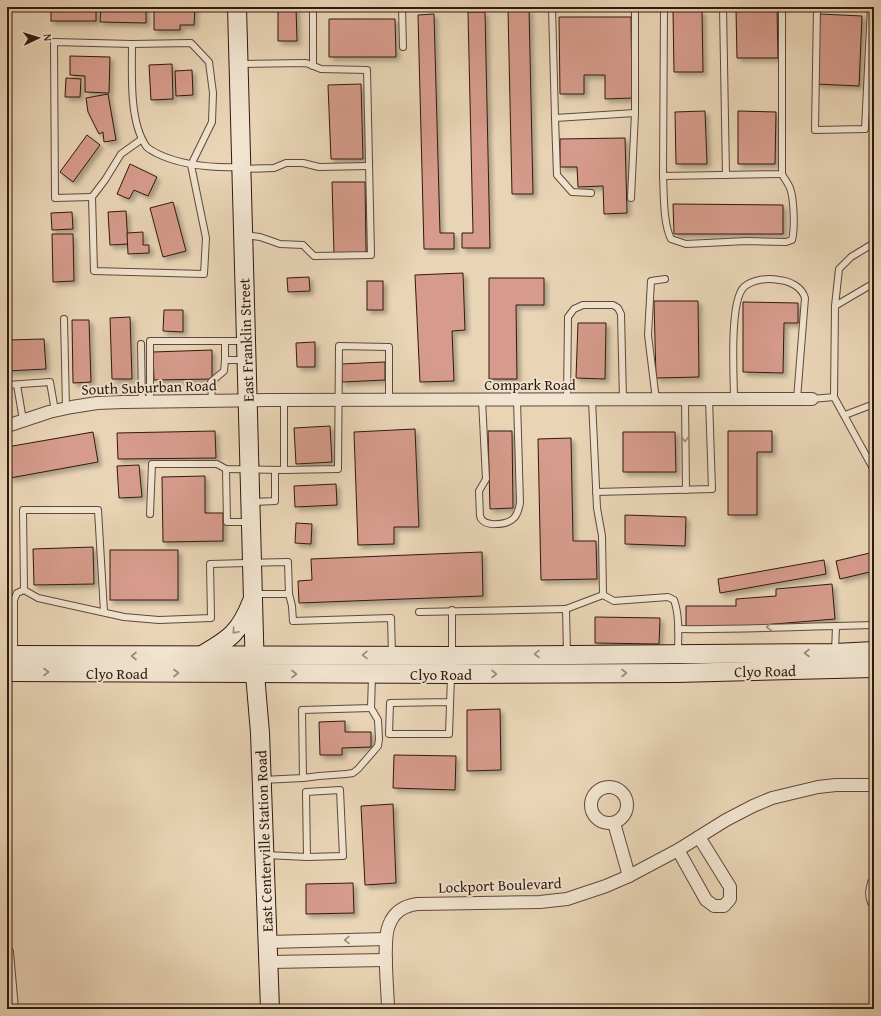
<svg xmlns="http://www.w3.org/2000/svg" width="881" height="1016" font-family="'Gentium Book Plus',serif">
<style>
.building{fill:#d69b8c;stroke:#32190f;filter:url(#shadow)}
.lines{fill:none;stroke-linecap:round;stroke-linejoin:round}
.lane-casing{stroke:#604839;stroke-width:8}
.street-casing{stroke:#604839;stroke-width:14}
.secondary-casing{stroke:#32190f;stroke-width:20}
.lane{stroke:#f1e4d0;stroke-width:6}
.street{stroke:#f1e4d0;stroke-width:12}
.secondary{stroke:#f1e4d0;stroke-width:18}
.oneway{stroke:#9b8979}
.labels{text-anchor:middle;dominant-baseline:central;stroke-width:3.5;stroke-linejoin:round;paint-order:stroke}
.street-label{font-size:15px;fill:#32190f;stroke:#f1e4d0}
</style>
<defs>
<filter id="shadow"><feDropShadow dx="3.5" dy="3.5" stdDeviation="2" flood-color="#0004"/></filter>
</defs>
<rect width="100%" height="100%" fill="#e9d5b6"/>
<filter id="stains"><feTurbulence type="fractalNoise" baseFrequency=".005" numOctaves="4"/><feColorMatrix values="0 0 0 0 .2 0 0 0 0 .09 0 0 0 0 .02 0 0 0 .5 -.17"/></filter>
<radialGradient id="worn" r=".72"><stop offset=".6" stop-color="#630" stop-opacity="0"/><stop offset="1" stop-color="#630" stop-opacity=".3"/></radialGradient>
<g class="building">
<rect x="51" y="7" width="45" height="14"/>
<polygon points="101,7 146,7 146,23 100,22"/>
<polygon points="176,7 195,7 194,25 180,25 180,30 154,30 154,9 176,10"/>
<polygon points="278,7 296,7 297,41 278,41"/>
<polygon points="777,8 778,58 737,58 736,9"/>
<polygon points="508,9 529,9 533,194 512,194"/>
<polygon points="673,11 702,11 703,72 674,72"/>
<polygon points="468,12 485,12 490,248 462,248 462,233 473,233"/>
<polygon points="434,14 440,233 454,233 454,249 424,249 418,15"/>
<polygon points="820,14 862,16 859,86 816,84"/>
<polygon points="559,17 631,17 632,98 605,99 605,75 584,75 584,94 560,94"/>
<polygon points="329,19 395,19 396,57 329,57"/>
<polygon points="70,56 110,57 109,93 85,92 85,76 70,75"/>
<polygon points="172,64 173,99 151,100 149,65"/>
<polygon points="192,70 193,95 176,96 175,71"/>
<polygon points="66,78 81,79 80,97 65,97"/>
<polygon points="361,84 363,159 331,159 328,85"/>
<polygon points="108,94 116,140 104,142 103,132 99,134 88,112 86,98"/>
<polygon points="705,111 707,164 676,164 675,112"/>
<polygon points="738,111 776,112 775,164 738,164"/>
<polygon points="87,135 100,145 73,182 60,172"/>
<polygon points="625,138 627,213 604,214 603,186 578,187 577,167 560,167 560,139"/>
<polygon points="130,164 157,177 148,196 134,190 129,199 117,194"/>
<polygon points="332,182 365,182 366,253 334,254"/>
<polygon points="173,202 186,251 163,257 150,208"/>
<polygon points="673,204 783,205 783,234 674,234"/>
<polygon points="126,211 128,244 110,245 108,212"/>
<polygon points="72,212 73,229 52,230 51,213"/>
<polygon points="143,232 143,245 149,245 149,253 128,254 127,233"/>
<polygon points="52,234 73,234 74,281 53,282"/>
<polygon points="463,273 465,330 452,331 454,381 420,382 415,275"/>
<polygon points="309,277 310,291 288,292 287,278"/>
<polygon points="489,278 544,278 544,305 516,305 517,379 489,379"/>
<rect x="367" y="281" width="16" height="29"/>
<polygon points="654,301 698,301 699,377 656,378"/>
<polygon points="743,302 798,303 798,323 784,323 783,373 743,372"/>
<polygon points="164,310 183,310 183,332 163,331"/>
<polygon points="130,317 132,379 112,379 110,318"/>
<polygon points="72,320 89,320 91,382 73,383"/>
<polygon points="578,323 606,323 605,379 576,378"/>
<polygon points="44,339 46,369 7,371 7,340"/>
<polygon points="315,342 315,367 297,367 296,343"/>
<polygon points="212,350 212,379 154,380 153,352"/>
<polygon points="385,362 385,380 342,382 341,364"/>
<polygon points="330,426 332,462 296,464 294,428"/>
<polygon points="415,429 419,527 394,527 394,544 358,545 354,432"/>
<polygon points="215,431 216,458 118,459 117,433"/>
<polygon points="488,431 512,431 513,508 490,509"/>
<polygon points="728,431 772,431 772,452 757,452 757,515 728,515"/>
<polygon points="93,432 98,462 10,478 7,458 7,447"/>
<polygon points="623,432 675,432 676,472 623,472"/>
<polygon points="571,438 573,541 596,541 597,579 541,580 538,439"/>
<polygon points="139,465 142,497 119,498 117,466"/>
<polygon points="205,476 205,513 223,513 223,541 163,542 162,477"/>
<polygon points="336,484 337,505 295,507 294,486"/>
<polygon points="625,515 686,517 685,546 625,544"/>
<polygon points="296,523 312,524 311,544 295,543"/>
<polygon points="93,547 94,584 34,585 33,549"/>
<rect x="110" y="550" width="68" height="50"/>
<polygon points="482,552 483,596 299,603 298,581 312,580 311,559"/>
<polygon points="874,552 874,571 840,579 836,561"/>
<polygon points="824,560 826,574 720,593 718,579"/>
<polygon points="832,584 835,619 738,627 686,627 686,606 736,606 736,599 776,596 776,589"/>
<polygon points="595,617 660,618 659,644 595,643"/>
<polygon points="500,709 501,770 467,771 467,710"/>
<polygon points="345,721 345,732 371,732 371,747 342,748 342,755 320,755 319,722"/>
<polygon points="394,755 456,756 455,790 393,788"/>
<polygon points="393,804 396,883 365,885 361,806"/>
<polygon points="353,883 354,913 306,914 306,884"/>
</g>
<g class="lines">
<g class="lane-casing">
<g id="lane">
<polyline points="313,7 313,66"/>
<polyline points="402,7 403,47"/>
<polyline points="552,7 555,118 635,113 635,7"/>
<polyline points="664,7 663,176 782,174 782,7"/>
<polyline points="723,7 726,175"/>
<polyline points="817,7 815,130 865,129 871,7"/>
<polyline points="240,64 306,63 321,69 367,70 371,255 314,256 303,245 280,244 260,237 245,235"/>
<polyline points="555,118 557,175 572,192 591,193"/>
<path d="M142,139L121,154L105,180L92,197L94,271L204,274L206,238L191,165L212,122L213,93L209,62L191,43L132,44C132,74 129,121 146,146C148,149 153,151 156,153C182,166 211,168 240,167"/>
<polyline points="242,169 274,168 286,163 303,163 319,167 369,166"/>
<path d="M663,176C664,194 663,223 671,239L686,244L747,241L786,242L792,240C795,228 794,199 790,188C788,183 784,178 782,174"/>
<polyline points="92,197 55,198 54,42 132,44"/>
<polyline points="631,198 635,113"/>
<polyline points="835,306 874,283"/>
<polyline points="64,319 66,408"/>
<polyline points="225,341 225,360"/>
<polyline points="141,344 142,402"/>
<polyline points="7,385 50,382 55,411"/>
<polyline points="17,385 23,420"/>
<polyline points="834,397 874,470"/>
<path d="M734,399C734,378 729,301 744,287C753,279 768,278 779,280C790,281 802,287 805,298L797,399"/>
<polyline points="812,399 834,397 835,306 839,269 851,257 874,243"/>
<path d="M482,400L486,479L479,491L480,516C483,528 507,525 514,518C518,514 519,508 520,503L517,400"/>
<polyline points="567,400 568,317 574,309 583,305 613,305 618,308 621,314 623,400"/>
<polyline points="656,400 648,335 651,281 665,279"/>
<polyline points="685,400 686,490"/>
<polyline points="212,401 211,382 224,371 225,360 245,360"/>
<polyline points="150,402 150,341 244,341"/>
<polyline points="845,415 874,404"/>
<polyline points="226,469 227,522 250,522"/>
<polyline points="284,470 338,469 339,346 389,347 389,400"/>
<polyline points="596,492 712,489 709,399"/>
<polyline points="253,502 275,501 275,470"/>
<polyline points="150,514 152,464 217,464 226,469 284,470 284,400"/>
<polyline points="24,590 23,510 98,510 104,612"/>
<polyline points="289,594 292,606 293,621 391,618 392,655"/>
<path d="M603,595L614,601L668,597L674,600C680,617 678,636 678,653"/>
<polyline points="452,610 452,655"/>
<polyline points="419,612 566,609"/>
<path d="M678,629C731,630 783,627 836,626"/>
<polyline points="835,652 836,626 874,625"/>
<polyline points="14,654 14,600 17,593 24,590 38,598 124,617 159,620 211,618 210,564 288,562 289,594 255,594"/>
<polyline points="567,654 566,609 603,595 602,536 597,508 592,400"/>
<polyline points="450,702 390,703 389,734 449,734 451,676"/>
<polyline points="303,778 319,776 346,774 353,773 358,769 378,746 379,739 378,720 371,708"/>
<polyline points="262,780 303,778 302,710 371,708 372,676"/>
<polyline points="266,855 307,857 343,856 340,790 306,792 307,857"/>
</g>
</g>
<g class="street-casing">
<g id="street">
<polyline points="7,426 49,412 72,407 97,403 123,402 268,400 812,399"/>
<circle cx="609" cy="805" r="18"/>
<polyline points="614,823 629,876"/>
<polyline points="678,850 706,900 714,906 724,906 730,899 730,887 699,837"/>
<path d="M874,883C872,890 871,895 874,902"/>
<polyline points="268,942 386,939"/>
<polyline points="7,952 12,1009"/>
<polyline points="269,962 386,960"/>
<path d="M388,1009C388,990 382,941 389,925C394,912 403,906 417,904L540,902L567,899L606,886L629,876L678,850L726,820L753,806L772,798L818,787L836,785H874"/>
</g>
</g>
<g class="secondary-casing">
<g id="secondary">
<polyline points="237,7 255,674 260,733 270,1009"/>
<polyline points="7,655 452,656 835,653 874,651"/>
<path d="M202,655C230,639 240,632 252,601"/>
<polyline points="7,672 451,674 677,673 874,668"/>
</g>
</g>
<use href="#lane" class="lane"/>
<use href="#street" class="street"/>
<use href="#secondary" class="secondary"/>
</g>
<defs><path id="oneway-chevron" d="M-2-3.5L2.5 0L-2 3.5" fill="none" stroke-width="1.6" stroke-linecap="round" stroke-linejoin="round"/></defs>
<g class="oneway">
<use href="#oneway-chevron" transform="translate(685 439) rotate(89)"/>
<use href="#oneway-chevron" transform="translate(769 627) rotate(176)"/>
<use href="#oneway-chevron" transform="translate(235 631) rotate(131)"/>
<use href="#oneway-chevron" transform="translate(807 653) rotate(180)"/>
<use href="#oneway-chevron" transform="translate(537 654) rotate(179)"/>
<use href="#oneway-chevron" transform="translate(365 655) rotate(179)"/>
<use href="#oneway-chevron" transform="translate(134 656) rotate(-180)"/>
<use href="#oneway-chevron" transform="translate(46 672)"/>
<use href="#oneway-chevron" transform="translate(176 673)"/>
<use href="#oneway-chevron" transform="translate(624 673)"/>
<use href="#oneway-chevron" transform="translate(294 674)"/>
<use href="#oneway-chevron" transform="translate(494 674)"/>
<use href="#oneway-chevron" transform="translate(347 940) rotate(179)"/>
</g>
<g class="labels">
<g class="street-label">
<text transform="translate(246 340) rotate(-92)">East Franklin Street</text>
<text x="530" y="384">Compark Road</text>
<text transform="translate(149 387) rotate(-2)">South Suburban Road</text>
<text transform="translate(765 671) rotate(-1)">Clyo Road</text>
<text x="117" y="673">Clyo Road</text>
<text x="441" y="674">Clyo Road</text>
<text transform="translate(264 841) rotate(-92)">East Centerville Station Road</text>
<text transform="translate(500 885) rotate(-2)">Lockport Boulevard</text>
</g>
</g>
<rect width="881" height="1016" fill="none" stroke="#e9d5b6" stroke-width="24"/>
<rect x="8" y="8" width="865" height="1000" fill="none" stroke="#32190f" stroke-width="2"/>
<rect x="12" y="12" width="857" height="992" fill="none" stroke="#32190f"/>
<g transform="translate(38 38) rotate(86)" stroke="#f1e4d0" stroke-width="3" paint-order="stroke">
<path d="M0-3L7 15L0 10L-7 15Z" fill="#32190f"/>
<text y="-6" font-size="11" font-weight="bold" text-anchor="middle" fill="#32190f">N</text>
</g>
<rect width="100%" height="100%" filter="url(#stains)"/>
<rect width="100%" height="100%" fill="url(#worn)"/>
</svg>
